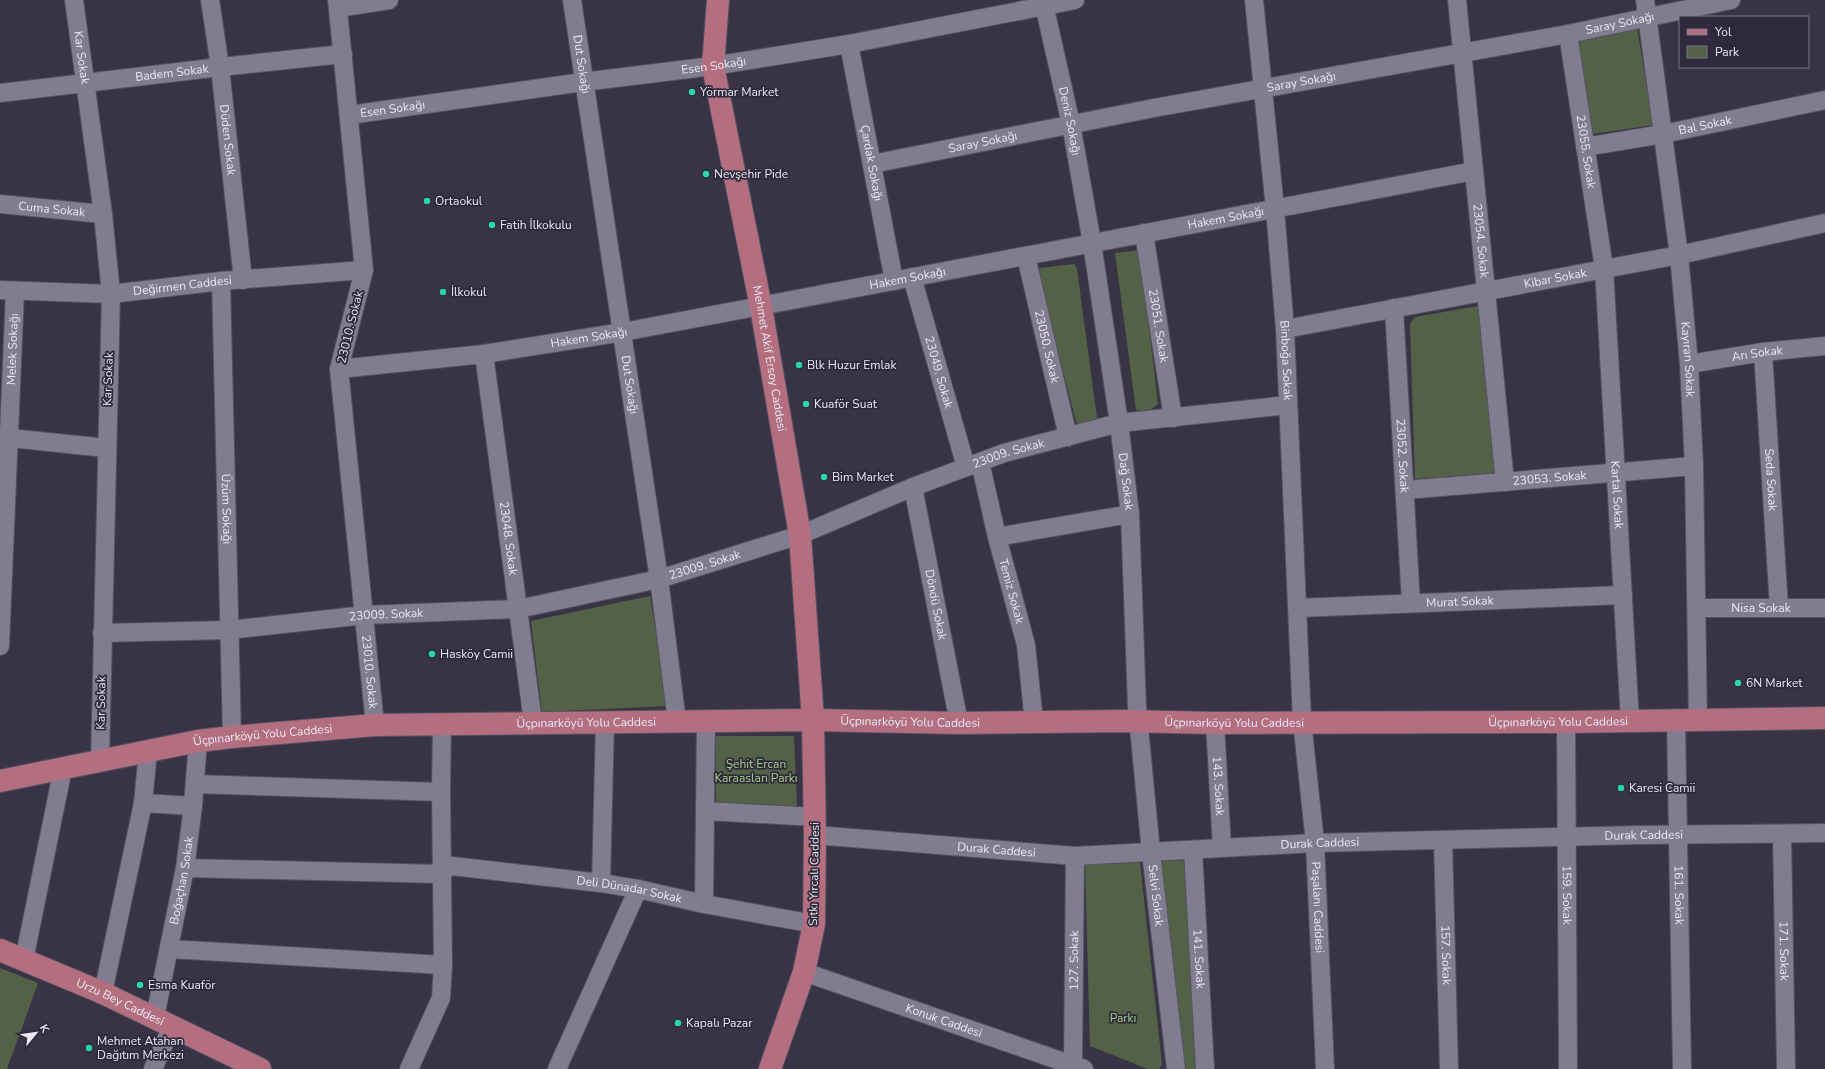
<svg xmlns="http://www.w3.org/2000/svg" width="1825" height="1069" font-family="'Nunito Sans',sans-serif">
<style>
.green{fill:#536247}
.lines{fill:none;stroke-linecap:round;stroke-linejoin:round}
.minor-casing{stroke:#545160;stroke-width:20}
.major-casing{stroke:#545160;stroke-width:24}
.minor{stroke:#817d91;stroke-width:18}
.major{stroke:#b36e80;stroke-width:22}
.poi-dot{fill:#29d5ad;stroke:#2e2a3b;stroke-width:1.5}
.labels{text-anchor:middle;dominant-baseline:central;stroke-width:3.5;stroke-linejoin:round;paint-order:stroke}
.street-label{font-size:12px;fill:#eae8f3;stroke:#2e2a3b}
.poi-label{font-size:12px;fill:#eae8f3;stroke:#2e2a3b;text-anchor:start}
.park-label{font-size:12px;fill:#a9cf8b;stroke:#2e2a3b}
</style>
<rect width="100%" height="100%" fill="#383446"/>
<g class="green">
<polygon points="1637,27 1653,125 1593,134 1577,41"/>
<polygon points="1140,250 1158,404 1147,413 1136,410 1115,253"/>
<polygon points="1074,264 1077,269 1097,418 1094,424 1077,425 1037,272 1040,268"/>
<polygon points="1478,306 1483,310 1499,473 1415,479 1410,324 1415,317"/>
<polygon points="650,596 668,706 542,712 531,621"/>
<polygon points="716,736 794,736 797,807 716,805"/>
<polygon points="1180,859 1186,861 1189,867 1195,1069 1182,1069 1159,864 1164,861"/>
<polygon points="1138,860 1140,863 1162,1064 1159,1069 1148,1069 1090,1046 1085,864"/>
<polygon points="0,968 38,983 7,1069 0,1069"/>
</g>
<g class="lines">
<g class="minor-casing">
<g id="minor">
<path id="s1" d="M74,0L103,214L111,294L100,761"/>
<path id="s2" d="M210,0L220,67L243,280"/>
<path id="s3" d="M337,0L364,270L339,369L375,725"/>
<path id="s4" d="M572,0L659,579L677,722"/>
<path id="s5" d="M1043,0L1071,124L1092,243L1119,423L1130,514L1137,707L1151,852L1176,1069"/>
<path id="s6" d="M1254,0L1275,209L1285,329L1302,721L1315,843L1325,1069"/>
<path id="s7" d="M1457,0L1505,482"/>
<path id="s8" d="M1645,0L1679,255L1689,364L1694,466L1698,721"/>
<polyline points="338,8 389,0"/>
<path id="s9" d="M1568,34L1604,268L1630,721"/>
<path id="s10" d="M849,44L894,281"/>
<path id="s11" d="M0,93L220,67L343,54"/>
<path id="s12" d="M349,115L583,82L713,66L849,44L1075,0"/>
<path id="s13" d="M1585,147L1663,134L1825,100"/>
<path id="s14" d="M872,164L1154,108L1568,34L1731,0"/>
<path id="s15" d="M0,204L103,214"/>
<path id="s16" d="M1144,233L1173,418"/>
<path id="s17" d="M1026,256L1068,437"/>
<path id="s18" d="M912,277L966,467"/>
<path id="s19" d="M221,281L232,737"/>
<path id="s20" d="M0,290L111,294L221,281L364,270"/>
<path id="s21" d="M1394,308L1411,603"/>
<path id="s22" d="M1285,329L1679,255L1825,223"/>
<path id="s23" d="M1763,352L1779,608"/>
<path id="s24" d="M484,354L533,722"/>
<path id="s25" d="M1689,364L1763,352L1825,346"/>
<path id="s26" d="M339,369L484,354L623,332L1474,171"/>
<polyline points="0,437 106,448"/>
<path id="s27" d="M980,462L997,537L1026,645L1034,722"/>
<path id="s28" d="M913,487L959,723"/>
<path id="s29" d="M1405,490L1694,466"/>
<polyline points="997,537 1130,514"/>
<path id="s30" d="M1297,608L1623,595"/>
<path id="s31" d="M1697,608H1825"/>
<path id="s32" d="M102,633L229,630L365,615L518,609L659,579L800,535L913,487L1004,453L1119,423L1288,405"/>
<path id="s33" d="M0,646L15,291"/>
<path id="s34" d="M1676,721L1682,1069"/>
<path id="s35" d="M1566,722L1568,1069"/>
<path id="s36" d="M1215,723L1222,848"/>
<polyline points="195,784 441,792"/>
<polyline points="143,803 148,751"/>
<polyline points="705,811 815,817"/>
<path id="s37" d="M1782,834L1786,1069"/>
<path id="s38" d="M815,835L1075,856L1315,843L1639,835L1825,833"/>
<path id="s39" d="M1443,841L1449,1069"/>
<path id="s40" d="M1193,850L1205,1069"/>
<path id="s41" d="M443,865L601,883L638,889L704,904L814,924"/>
<polyline points="185,868 443,874"/>
<polyline points="601,883 605,722"/>
<polyline points="704,904 706,721"/>
<polyline points="169,949 443,965"/>
<polyline points="24,960 63,768"/>
<path id="s42" d="M804,972L1084,1069"/>
<polyline points="103,993 143,803 193,806"/>
<path id="s43" d="M155,1017L185,868L193,806L198,741"/>
<polyline points="153,1069 172,1026"/>
<polyline points="409,1069 441,998 443,965 441,792 442,724"/>
<polyline points="557,1069 638,889"/>
<path id="s44" d="M1071,1069L1073,1065L1075,856"/>
</g>
</g>
<g class="major-casing">
<g id="major">
<path id="s45" d="M718,0L713,66L761,307L800,535L813,720L815,835L814,924L804,972L770,1069"/>
<path id="s46" d="M0,781L198,741L232,737L375,725L813,720L959,723L1124,721L1215,723L1566,722L1825,718"/>
<path id="s47" d="M0,950L103,993L260,1069"/>
</g>
</g>
<use href="#minor" class="minor"/>
<use href="#major" class="major"/>
</g>
<g class="poi-dot">
<circle cx="692" cy="92" r="4"/>
<circle cx="706" cy="174" r="4"/>
<circle cx="427" cy="201" r="4"/>
<circle cx="492" cy="225" r="4"/>
<circle cx="443" cy="292" r="4"/>
<circle cx="799" cy="365" r="4"/>
<circle cx="806" cy="404" r="4"/>
<circle cx="824" cy="477" r="4"/>
<circle cx="432" cy="654" r="4"/>
<circle cx="1738" cy="683" r="4"/>
<circle cx="1621" cy="788" r="4"/>
<circle cx="140" cy="985" r="4"/>
<circle cx="678" cy="1023" r="4"/>
<circle cx="89" cy="1048" r="4"/>
</g>
<g class="labels">
<g class="street-label">
<text stroke="none"><textPath href="#s14" startOffset="761">Saray Sokağı</textPath></text>
<text stroke="none"><textPath href="#s1" startOffset="58">Kar Sokak</textPath></text>
<text stroke="none"><textPath href="#s4" startOffset="65">Dut Sokağı</textPath></text>
<text stroke="none"><textPath href="#s12" startOffset="368">Esen Sokağı</textPath></text>
<text stroke="none"><textPath href="#s11" startOffset="173">Badem Sokak</textPath></text>
<text stroke="none"><textPath href="#s14" startOffset="437">Saray Sokağı</textPath></text>
<text stroke="none"><textPath href="#s12" startOffset="44">Esen Sokağı</textPath></text>
<text stroke="none"><textPath href="#s5" startOffset="124">Deniz Sokağı</textPath></text>
<text stroke="none"><textPath href="#s13" startOffset="122">Bal Sokak</textPath></text>
<text stroke="none"><textPath href="#s2" startOffset="141">Düden Sokak</textPath></text>
<text stroke="none"><textPath href="#s14" startOffset="113">Saray Sokağı</textPath></text>
<text stroke="none"><textPath href="#s9" startOffset="119">23055. Sokak</textPath></text>
<text stroke="none"><textPath href="#s10" startOffset="121">Çardak Sokağı</textPath></text>
<text stroke="none"><textPath href="#s15" startOffset="52">Cuma Sokak</textPath></text>
<text stroke="none"><textPath href="#s26" startOffset="900">Hakem Sokağı</textPath></text>
<text stroke="none"><textPath href="#s7" startOffset="242">23054. Sokak</textPath></text>
<text stroke="none"><textPath href="#s26" startOffset="576">Hakem Sokağı</textPath></text>
<text stroke="none"><textPath href="#s22" startOffset="275">Kibar Sokak</textPath></text>
<text stroke="none"><textPath href="#s20" startOffset="183">Değirmen Caddesi</textPath></text>
<text stroke="none"><textPath href="#s16" startOffset="94">23051. Sokak</textPath></text>
<text transform="translate(350 327) rotate(-76)">23010. Sokak</text>
<text stroke="none"><textPath href="#s26" startOffset="252">Hakem Sokağı</textPath></text>
<text stroke="none"><textPath href="#s17" startOffset="93">23050. Sokak</textPath></text>
<text stroke="none"><textPath href="#s33" startOffset="297">Melek Sokağı</textPath></text>
<text stroke="none"><textPath href="#s25" startOffset="69">Arı Sokak</textPath></text>
<text stroke="none"><textPath href="#s45" startOffset="364">Mehmet Akif Ersoy Caddesi</textPath></text>
<text stroke="none"><textPath href="#s8" startOffset="362">Kayıran Sokak</textPath></text>
<text stroke="none"><textPath href="#s6" startOffset="362">Binboğa Sokak</textPath></text>
<text stroke="none"><textPath href="#s18" startOffset="99">23049. Sokak</textPath></text>
<text transform="translate(108 379) rotate(-88)">Kar Sokak</text>
<text stroke="none"><textPath href="#s4" startOffset="389">Dut Sokağı</textPath></text>
<text stroke="none"><textPath href="#s32" startOffset="933">23009. Sokak</textPath></text>
<text stroke="none"><textPath href="#s21" startOffset="148">23052. Sokak</textPath></text>
<text stroke="none"><textPath href="#s29" startOffset="145">23053. Sokak</textPath></text>
<text stroke="none"><textPath href="#s23" startOffset="128">Seda Sokak</textPath></text>
<text stroke="none"><textPath href="#s5" startOffset="489">Dağ Sokak</textPath></text>
<text stroke="none"><textPath href="#s9" startOffset="464">Kartal Sokak</textPath></text>
<text stroke="none"><textPath href="#s19" startOffset="228">Üzüm Sokağı</textPath></text>
<text stroke="none"><textPath href="#s24" startOffset="186">23048. Sokak</textPath></text>
<text stroke="none"><textPath href="#s32" startOffset="609">23009. Sokak</textPath></text>
<text stroke="none"><textPath href="#s27" startOffset="133">Temiz Sokak</textPath></text>
<text stroke="none"><textPath href="#s30" startOffset="163">Murat Sokak</textPath></text>
<text stroke="none"><textPath href="#s28" startOffset="120">Döndü Sokak</textPath></text>
<text stroke="none"><textPath href="#s31" startOffset="64">Nisa Sokak</textPath></text>
<text stroke="none"><textPath href="#s32" startOffset="285">23009. Sokak</textPath></text>
<text stroke="none"><textPath href="#s3" startOffset="678">23010. Sokak</textPath></text>
<text transform="translate(101 703) rotate(-89)">Kar Sokak</text>
<text stroke="none"><textPath href="#s46" startOffset="591">Üçpınarköyü Yolu Caddesi</textPath></text>
<text stroke="none"><textPath href="#s46" startOffset="915">Üçpınarköyü Yolu Caddesi</textPath></text>
<text stroke="none"><textPath href="#s46" startOffset="1239">Üçpınarköyü Yolu Caddesi</textPath></text>
<text stroke="none"><textPath href="#s46" startOffset="1563">Üçpınarköyü Yolu Caddesi</textPath></text>
<text stroke="none"><textPath href="#s46" startOffset="267">Üçpınarköyü Yolu Caddesi</textPath></text>
<text stroke="none"><textPath href="#s36" startOffset="63">143. Sokak</textPath></text>
<text stroke="none"><textPath href="#s38" startOffset="830">Durak Caddesi</textPath></text>
<text stroke="none"><textPath href="#s38" startOffset="506">Durak Caddesi</textPath></text>
<text stroke="none"><textPath href="#s38" startOffset="182">Durak Caddesi</textPath></text>
<text transform="translate(814 874) rotate(-89)">Sıtkı Yırcalı Caddesi</text>
<text stroke="none"><textPath href="#s43" startOffset="139">Boğaçhan Sokak</textPath></text>
<text stroke="none"><textPath href="#s41" startOffset="188">Deli Dünadar Sokak</textPath></text>
<text stroke="none"><textPath href="#s5" startOffset="904">Selvi Sokak</textPath></text>
<text stroke="none"><textPath href="#s35" startOffset="173">159. Sokak</textPath></text>
<text stroke="none"><textPath href="#s34" startOffset="174">161. Sokak</textPath></text>
<text stroke="none"><textPath href="#s6" startOffset="910">Paşalanı Caddesi</textPath></text>
<text stroke="none"><textPath href="#s37" startOffset="117">171. Sokak</textPath></text>
<text stroke="none"><textPath href="#s39" startOffset="114">157. Sokak</textPath></text>
<text stroke="none"><textPath href="#s40" startOffset="109">141. Sokak</textPath></text>
<text stroke="none"><textPath href="#s44" startOffset="109">127. Sokak</textPath></text>
<text stroke="none"><textPath href="#s47" startOffset="131">Urzu Bey Caddesi</textPath></text>
<text stroke="none"><textPath href="#s42" startOffset="148">Konuk Caddesi</textPath></text>
</g>
<g class="poi-label">
<text x="700" y="92">Yörmar Market</text>
<text x="714" y="174">Nevşehir Pide</text>
<text x="435" y="201">Ortaokul</text>
<text x="500" y="225">Fatih İlkokulu</text>
<text x="451" y="292">İlkokul</text>
<text x="807" y="365">Blk Huzur Emlak</text>
<text x="814" y="404">Kuaför Suat</text>
<text x="832" y="477">Bim Market</text>
<text x="440" y="654">Hasköy Camii</text>
<text x="1746" y="683">6N Market</text>
<text x="1629" y="788">Karesi Camii</text>
<text x="148" y="985">Esma Kuaför</text>
<text x="686" y="1023">Kapalı Pazar</text>
<text x="97" y="1041">Mehmet Atahan<tspan x="97" dy="14">Dağıtım Merkezi</tspan></text>
</g>
<g class="park-label">
<text x="756" y="764">Şehit Ercan<tspan x="756" dy="14">Karaaslan Parkı</tspan></text>
<text x="1123" y="1018">Parkı</text>
</g>
</g>
<rect x="1679" y="16" width="130" height="52" fill="#2e2a3b" stroke="#797685"/>
<rect x="1687" y="29" width="20" height="6" fill="#b36e80" stroke="#797685"/>
<text x="1715" y="36" font-size="12" fill="#eae8f3">Yol</text>
<rect x="1687" y="46" width="20" height="12" fill="#536247" stroke="#797685"/>
<text x="1715" y="56" font-size="12" fill="#eae8f3">Park</text>
<g transform="translate(36 1033) rotate(61)" stroke="#2e2a3b" stroke-width="3" paint-order="stroke">
<path d="M0-3L7 15L0 10L-7 15Z" fill="#eae8f3"/>
<text y="-6" font-size="11" font-weight="bold" text-anchor="middle" fill="#eae8f3">K</text>
</g>
</svg>
